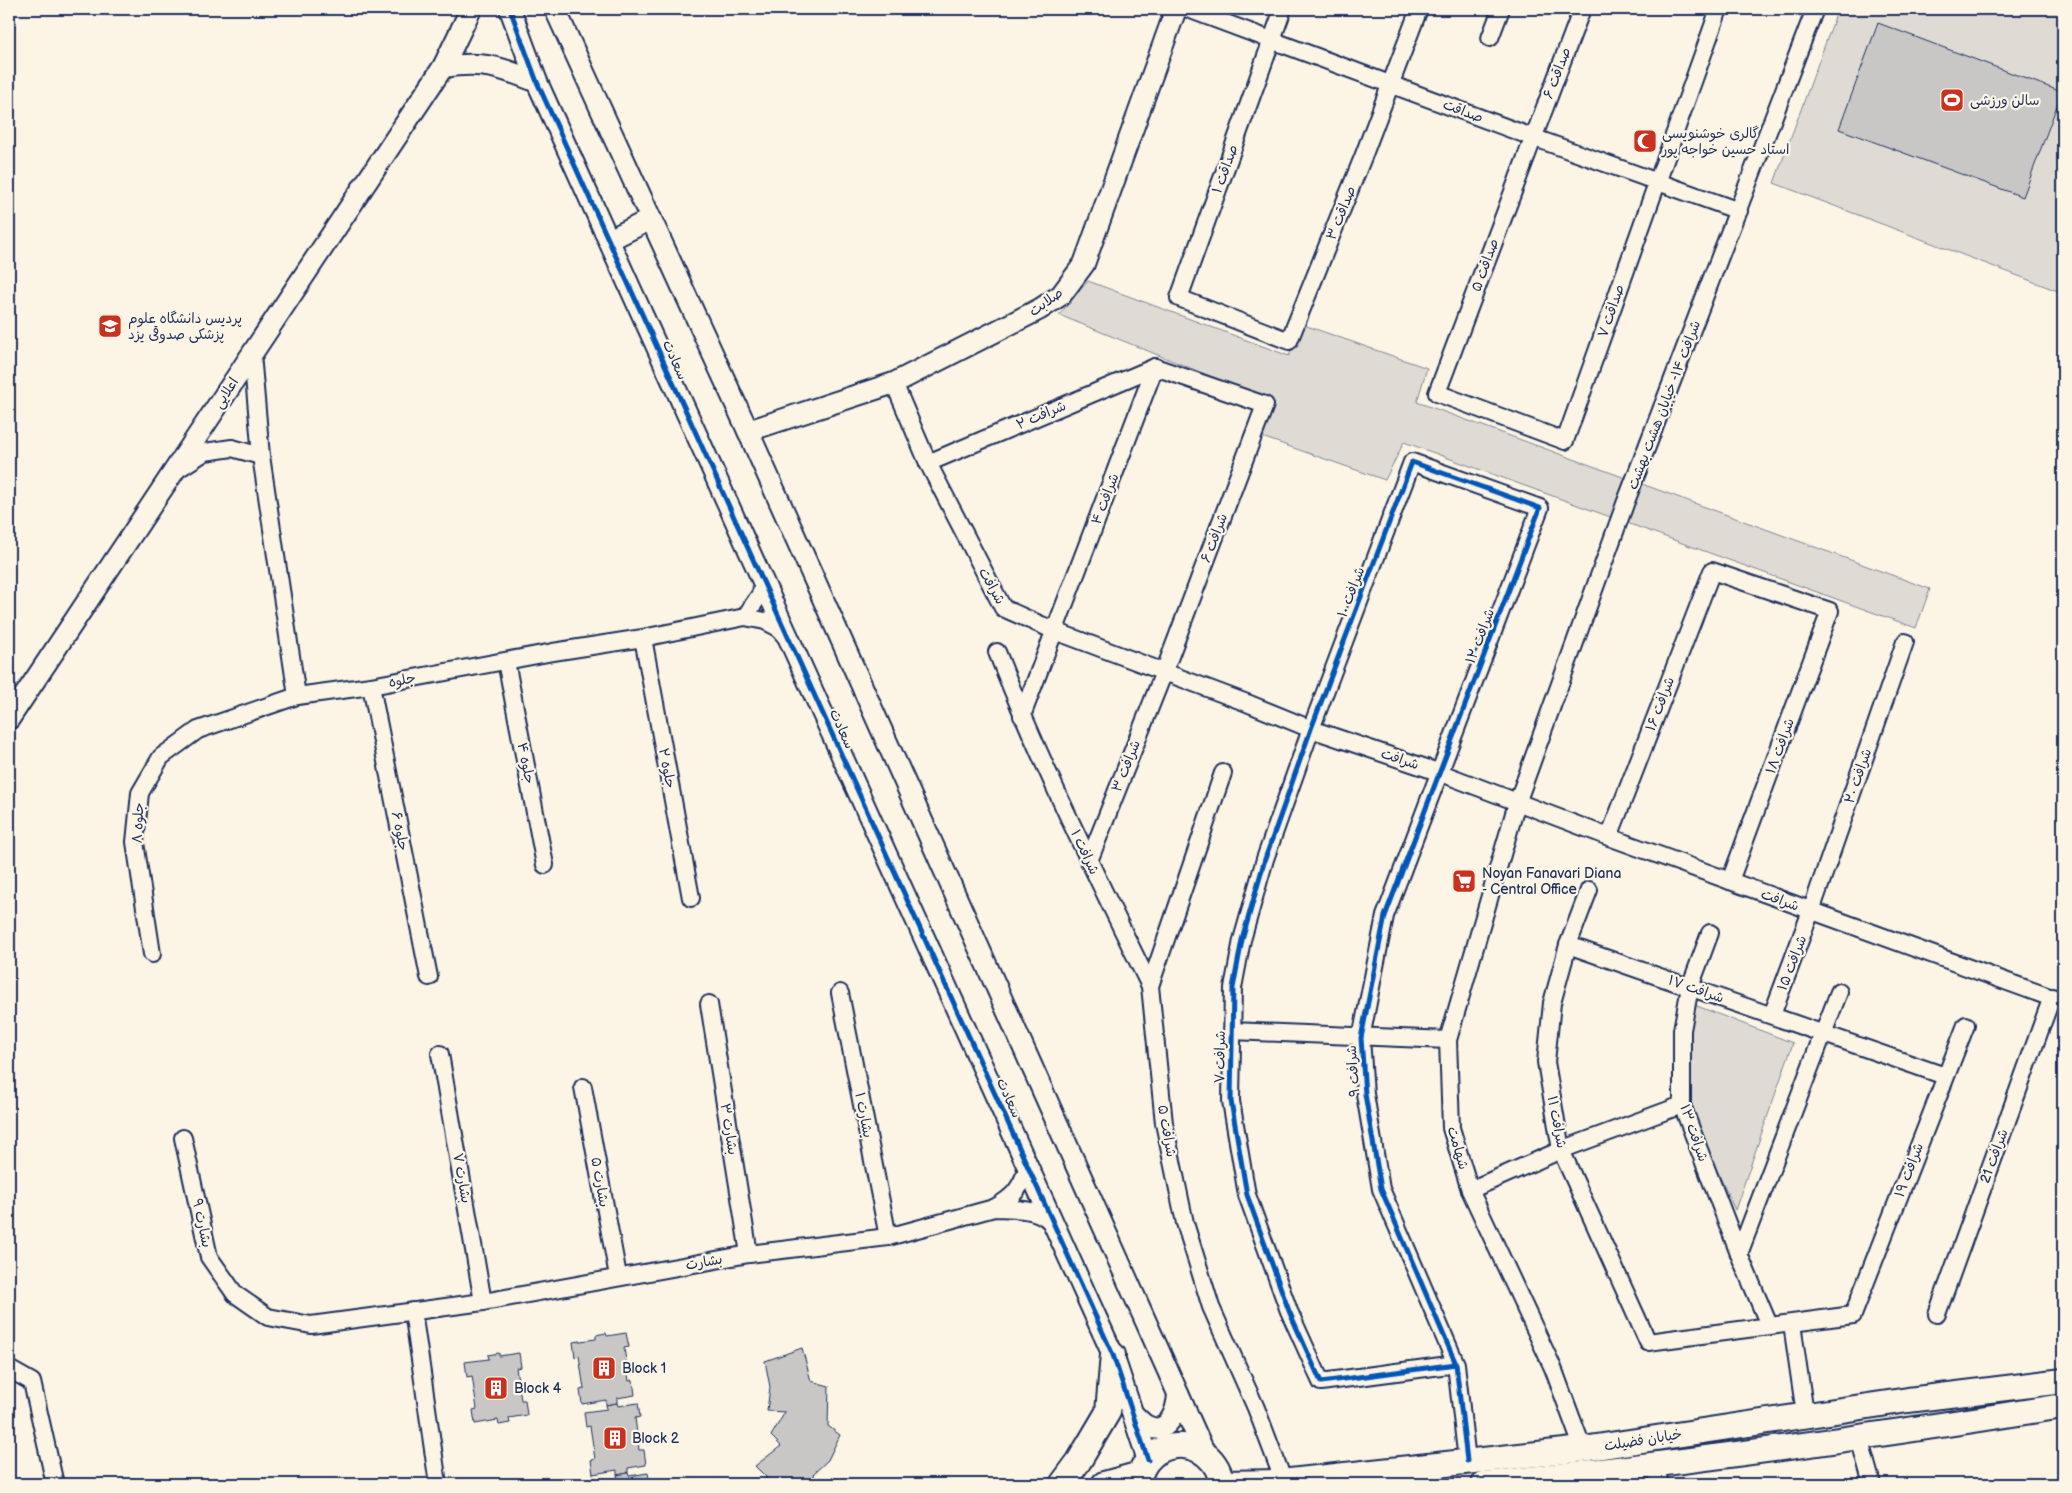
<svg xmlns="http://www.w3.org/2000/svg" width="2072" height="1493" font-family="'Balsamiq Sans','Playpen Sans Arabic',sans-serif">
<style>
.green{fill:#dfdbd4;stroke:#7d8599}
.building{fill:#c8c7c6;stroke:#1b2f5e}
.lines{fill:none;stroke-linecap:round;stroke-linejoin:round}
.minor-casing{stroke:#1b2f5e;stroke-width:20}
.tertiary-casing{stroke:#1b2f5e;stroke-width:24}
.secondary-casing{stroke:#1b2f5e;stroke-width:28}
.minor{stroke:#fcf5e5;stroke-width:16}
.tertiary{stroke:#fcf5e5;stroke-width:20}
.secondary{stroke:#fcf5e5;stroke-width:24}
.cycleway-casing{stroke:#fcf5e5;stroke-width:8}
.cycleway{stroke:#0057b8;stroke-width:5}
.labels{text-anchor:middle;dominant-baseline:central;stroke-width:4.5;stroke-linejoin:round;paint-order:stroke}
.street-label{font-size:14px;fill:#1b2f5e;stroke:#fcf5e5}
.poi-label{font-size:14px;fill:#1b2f5e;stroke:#fcf5e5;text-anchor:start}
</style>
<rect width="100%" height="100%" fill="#fcf5e5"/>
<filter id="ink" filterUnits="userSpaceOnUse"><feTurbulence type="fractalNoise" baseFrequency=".02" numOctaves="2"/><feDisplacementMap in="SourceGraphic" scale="10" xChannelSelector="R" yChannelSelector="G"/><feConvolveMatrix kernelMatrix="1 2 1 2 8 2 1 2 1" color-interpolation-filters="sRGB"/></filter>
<g filter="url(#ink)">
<g class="green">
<polygon points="1838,9 2063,9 2063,293 1774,183"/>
<polygon points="1088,281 1289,356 1301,324 1427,368 1417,402 1930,589 1916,628 1404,442 1385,480 1262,437 1272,401 1059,315"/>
<polygon points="1684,1001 1793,1043 1735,1210 1688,1107"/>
</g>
<g class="building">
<polygon points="1878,23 2062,92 2023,197 1839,129"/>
<polygon points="606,1333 607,1336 626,1333 629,1347 624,1348 629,1381 633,1380 635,1395 617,1398 617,1403 606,1405 606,1400 582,1404 580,1390 584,1389 579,1356 575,1357 573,1342 596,1339 596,1335"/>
<polygon points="802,1348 811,1381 829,1386 828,1426 840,1435 828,1460 813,1474 820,1484 755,1484 767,1478 755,1466 781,1446 771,1436 785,1412 767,1411 770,1387 765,1361"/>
<polygon points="499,1353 499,1356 519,1353 521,1367 516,1368 521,1400 525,1400 527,1415 509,1418 510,1423 499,1425 498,1420 475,1424 473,1410 477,1409 472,1376 467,1377 465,1362 489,1359 488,1355"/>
<polygon points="617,1403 618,1406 638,1403 640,1417 635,1418 639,1450 644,1450 646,1465 628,1468 628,1473 617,1475 617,1470 593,1474 591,1460 595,1459 590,1426 586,1427 584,1412 607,1409 606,1405"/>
<polygon points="628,1473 629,1476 648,1473 650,1484 595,1484 595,1482 618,1479 617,1475"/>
</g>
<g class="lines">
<g class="minor-casing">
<g id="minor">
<polyline points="1188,9 1532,137 1739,211"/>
<polyline points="1283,9 1179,298 1289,341 1363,157 1419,9"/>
<polyline points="1582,9 1437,393 1565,441 1719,9"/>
<polyline points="1490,38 1501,9"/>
<polyline points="252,354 261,456 297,696"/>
<polyline points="894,383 928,463 1003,608 1055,631 1247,703 1311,729 1441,773 1609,837 2063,1002"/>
<polyline points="928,463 1155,367"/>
<polyline points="175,471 205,452 232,448 261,456"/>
<polyline points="745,617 761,593 763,581"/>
<polyline points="643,638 691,898"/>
<path d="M997,652C1042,766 1096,876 1150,986"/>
<polyline points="506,661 545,865"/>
<polyline points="371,686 429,977"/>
<polyline points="1022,716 1155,367"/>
<polyline points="1223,773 1150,986 1164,1123 1185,1223 1211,1307 1256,1408 1284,1482"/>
<polyline points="1609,837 1712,571 1830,611 1730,881"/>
<polyline points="1089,861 1164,672 1265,405 1155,367"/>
<polyline points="1589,890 1568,945 1552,1003 1546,1062 1561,1150 1648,1342 1853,1315 1966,1025"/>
<polyline points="1710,933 1690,987 1682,1030 1682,1105 1739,1254 1769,1325"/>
<polyline points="1568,945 1945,1076"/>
<polyline points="152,954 135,842 140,793 161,757 198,730 297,696 371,686 553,652 643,638 745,617 765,621 777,627 787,638"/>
<polyline points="840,993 888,1237"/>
<polyline points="709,1004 749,1254"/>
<polyline points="1772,1015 1811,911 1905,642"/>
<polyline points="1232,1031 1448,1040"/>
<polyline points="440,1054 483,1302"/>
<polyline points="583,1087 618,1276"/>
<polyline points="183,1138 209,1257 235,1294 268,1317 311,1325 483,1302 749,1254 888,1237 994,1208"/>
<path d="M1028,1167C1020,1189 1015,1196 994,1208C1014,1209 1043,1207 1054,1227"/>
<polyline points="1470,1190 1561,1150 1682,1105"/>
<polyline points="1739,1254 1839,992"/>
<polyline points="413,1311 438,1484"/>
<polyline points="1937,1314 2052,997"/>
<polyline points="1792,1324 1805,1414"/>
<polyline points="1456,1364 1321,1382 1289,1311 1247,1195 1231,1101 1233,988 1242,940 1265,859 1311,729 1412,462 1540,508 1385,916 1361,1038 1365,1094 1381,1189 1456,1364 1467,1461"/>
<polyline points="9,1369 32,1382 55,1484"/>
<polyline points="1859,1438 1872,1484"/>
<polyline points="1583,1449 1553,1368 1470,1190 1451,1128 1448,1040 1517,803 1625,504 1815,9"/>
<polyline points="1654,1463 1660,1484"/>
</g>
</g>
<g class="tertiary-casing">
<g id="tertiary">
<polyline points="510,9 537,82 1113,1355 1148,1460"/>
<polyline points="555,9 748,431 1205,1454"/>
<path d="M443,67C483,61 500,67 537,82"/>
<polyline points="609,240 651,219"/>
<polyline points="748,431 894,383 1040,309 1061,295 1084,264 1176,9"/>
<polyline points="9,719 443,67 471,9"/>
<path d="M1133,1414C1137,1418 1141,1422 1145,1425C1168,1438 1177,1411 1178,1394"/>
</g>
</g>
<g class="secondary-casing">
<g id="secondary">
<polyline points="1222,1483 1281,1482 1583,1449 1908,1400 2063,1381"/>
<polyline points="1062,1484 1079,1461 1108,1412 1113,1355"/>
<polyline points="1104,1484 1140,1474"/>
<path d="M1138,1484C1145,1433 1214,1433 1222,1484"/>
<path d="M1484,1484C1677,1464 1871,1437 2063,1406"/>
</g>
</g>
<use href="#minor" class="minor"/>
<use href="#tertiary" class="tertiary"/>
<use href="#secondary" class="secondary"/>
<g class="cycleway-casing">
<g id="cycleway">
<polyline points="510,9 537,82 1113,1355 1148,1460"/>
<polyline points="1456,1364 1321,1382 1289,1311 1247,1195 1231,1101 1233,988 1242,940 1265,859 1311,729 1412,462 1540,508 1385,916 1361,1038 1365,1094 1381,1189 1456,1364 1467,1461"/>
</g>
</g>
<use href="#cycleway" class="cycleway"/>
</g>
</g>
<defs>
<g id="stadium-square" transform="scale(1.25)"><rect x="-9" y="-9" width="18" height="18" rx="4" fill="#c8321e" stroke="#fcf5e5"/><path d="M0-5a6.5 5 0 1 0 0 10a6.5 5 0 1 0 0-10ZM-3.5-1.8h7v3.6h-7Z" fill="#fff"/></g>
<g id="mosque-square" transform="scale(1.25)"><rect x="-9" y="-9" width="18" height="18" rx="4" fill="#c8321e" stroke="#fcf5e5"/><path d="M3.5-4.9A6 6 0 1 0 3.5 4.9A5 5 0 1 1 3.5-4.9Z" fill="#fff"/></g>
<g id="university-square" transform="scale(1.25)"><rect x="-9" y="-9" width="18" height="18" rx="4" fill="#c8321e" stroke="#fcf5e5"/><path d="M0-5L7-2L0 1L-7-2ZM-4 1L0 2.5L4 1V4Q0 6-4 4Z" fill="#fff"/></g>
<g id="supermarket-square" transform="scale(1.25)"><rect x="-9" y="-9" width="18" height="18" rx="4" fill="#c8321e" stroke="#fcf5e5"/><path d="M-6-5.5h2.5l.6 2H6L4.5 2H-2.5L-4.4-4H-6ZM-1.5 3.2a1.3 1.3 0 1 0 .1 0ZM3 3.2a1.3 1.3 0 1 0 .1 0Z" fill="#fff"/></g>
<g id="building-square" transform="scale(1.25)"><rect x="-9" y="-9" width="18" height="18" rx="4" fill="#c8321e" stroke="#fcf5e5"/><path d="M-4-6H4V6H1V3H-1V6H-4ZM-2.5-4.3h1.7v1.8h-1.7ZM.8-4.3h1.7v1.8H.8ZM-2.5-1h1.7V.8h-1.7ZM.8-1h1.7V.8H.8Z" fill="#fff"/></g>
</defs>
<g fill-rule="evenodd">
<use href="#stadium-square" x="1952" y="100"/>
<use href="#mosque-square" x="1645" y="141"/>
<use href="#university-square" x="110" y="326"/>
<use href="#supermarket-square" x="1464" y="881"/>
<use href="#building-square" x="604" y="1368"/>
<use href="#building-square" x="496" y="1388"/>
<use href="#building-square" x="615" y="1438"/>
</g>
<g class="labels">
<g class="street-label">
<text transform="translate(1557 73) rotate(-69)">صداقت ۶</text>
<text transform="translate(1463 111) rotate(21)">صداقت</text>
<text transform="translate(1225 169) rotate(-70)">صداقت ۱</text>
<text transform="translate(1341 213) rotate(-68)">صداقت ۳</text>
<text transform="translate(1485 265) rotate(-70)">صداقت ۵</text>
<text transform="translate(1046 302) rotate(-36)">صلابت</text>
<text transform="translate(1611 311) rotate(-71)">صداقت ۷</text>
<text transform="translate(675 360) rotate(66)">سعادت</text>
<text transform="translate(226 393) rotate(-57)">اعلایی</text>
<text transform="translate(1664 405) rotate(-69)">شرافت ۱۴- خیابان هشت بهشت</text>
<text transform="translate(1041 415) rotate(-23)">شرافت ۲</text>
<text transform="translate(1105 499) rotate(-69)">شرافت ۴</text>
<text transform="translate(1214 538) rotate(-69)">شرافت ۶</text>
<text transform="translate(992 586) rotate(61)">شرافت</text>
<text transform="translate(1351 592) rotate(-69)">شرافت ۱۰</text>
<text transform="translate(1480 636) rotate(-69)">شرافت ۱۲</text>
<text transform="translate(402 680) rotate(-11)">جلوه</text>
<text transform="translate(1660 704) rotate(-69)">شرافت ۱۶</text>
<text transform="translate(842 729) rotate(66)">سعادت</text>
<text transform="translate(1780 746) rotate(-70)">شرافت ۱۸</text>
<text transform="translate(1400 759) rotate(19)">شرافت</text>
<text transform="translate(526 763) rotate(79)">جلوه ۴</text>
<text transform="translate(1126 766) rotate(-68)">شرافت ۳</text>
<text transform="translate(667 768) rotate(79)">جلوه ۲</text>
<text transform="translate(1858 776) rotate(-71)">شرافت ۲۰</text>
<text transform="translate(138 823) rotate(-87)">جلوه ۸</text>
<text transform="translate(400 831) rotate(79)">جلوه ۶</text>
<text transform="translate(1085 852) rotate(65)">شرافت ۱</text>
<text transform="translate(1780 900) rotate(20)">شرافت</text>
<text transform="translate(1792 963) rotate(-69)">شرافت ۱۵</text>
<text transform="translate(1696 989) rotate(19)">شرافت ۱۷</text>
<text transform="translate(1220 1057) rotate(-89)">شرافت ۷</text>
<text transform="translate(1353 1071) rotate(-94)">شرافت ۹</text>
<text transform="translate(1009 1098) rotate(66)">سعادت</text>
<text transform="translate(864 1115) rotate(79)">بشارت ۱</text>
<text transform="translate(1557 1122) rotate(79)">شرافت ۱۱</text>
<text transform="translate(729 1129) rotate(81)">بشارت ۳</text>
<text transform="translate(1167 1131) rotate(80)">شرافت ۵</text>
<text transform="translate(1694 1133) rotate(71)">شرافت ۱۳</text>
<text transform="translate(1458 1148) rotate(74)">شهامت</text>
<text transform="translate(1994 1156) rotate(-70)">شرافت 21</text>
<text transform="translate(1909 1170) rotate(-69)">شرافت ۱۹</text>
<text transform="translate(462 1178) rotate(80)">بشارت ۷</text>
<text transform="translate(600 1182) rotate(80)">بشارت ۵</text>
<text transform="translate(202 1223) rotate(78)">بشارت ۹</text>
<text transform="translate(704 1262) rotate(-10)">بشارت</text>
<text transform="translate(1643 1440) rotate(-9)">خیابان فضیلت</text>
</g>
<g class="poi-label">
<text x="1970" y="100">سالن ورزشی</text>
<text x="1662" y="133">گالری خوشنویسی<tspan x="1662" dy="16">استاد حسین خواجه پور</tspan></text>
<text x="128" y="318">پردیس دانشگاه علوم<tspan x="128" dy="16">پزشکی صدوقی یزد</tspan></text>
<text x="1482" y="873">Noyan Fanavari Diana<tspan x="1482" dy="16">- Central Office</tspan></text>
<text x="622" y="1368">Block 1</text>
<text x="514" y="1388">Block 4</text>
<text x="632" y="1438">Block 2</text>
</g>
</g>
<rect width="2072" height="1493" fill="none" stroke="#fcf5e5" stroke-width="30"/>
<rect x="15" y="15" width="2042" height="1463" fill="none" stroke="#1b2f5e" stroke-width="2" filter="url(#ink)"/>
</svg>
